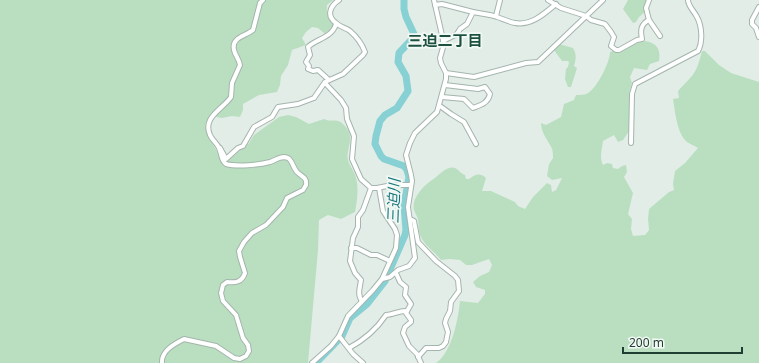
<svg xmlns="http://www.w3.org/2000/svg" width="759" height="363" font-family="'Noto Sans','Noto Sans JP',sans-serif">
<style>
.green{fill:#badfc0}
.lines{fill:none;stroke-linecap:round;stroke-linejoin:round}
.river{stroke:#87d0d4;stroke-width:7}
.minor-casing{stroke:#a4b5ad;stroke-width:6}
.minor{stroke:#fff;stroke-width:4}
.labels{text-anchor:middle;dominant-baseline:central;stroke-width:3.5;stroke-linejoin:round;paint-order:stroke}
.neighbourhood-label{font-size:15px;font-weight:bold;fill:#1c513f;stroke:#f2f9f5}
.water-label{font-size:15px;font-style:italic;fill:#18767d;stroke:#f2f9f5}
</style>
<rect width="100%" height="100%" fill="#e2ede7"/>
<g class="green">
<path d="M0,0H333L327,5C326,14 329,18 334,25L325,34L318,28L312,27L306,32L302,38L306,45L292,50L288,65L281,76L280,85L277,92L259,95L243,104V110L240,117L232,116L222,118L211,116C202,131 209,138 217,151C220,156 220,160 224,164L249,143L254,135L279,117L288,115L296,117L309,124L324,119C331,123 337,117 344,125C357,138 345,148 348,160C350,167 355,172 356,178C359,189 357,201 355,212L341,219L328,215L319,220L318,250L308,363H0Z"/>
<polygon points="628,0 648,0 646,11 639,17 636,22 633,23 623,9"/>
<path d="M645,41C657,43 661,49 659,61L650,64L647,70L634,68L630,77L632,83L629,93V131L623,140L618,142L614,135L603,141C602,150 599,156 603,165L607,163L612,164L613,168L618,169L622,166L626,165L627,172L624,177L633,193L628,214L632,219L631,229L633,236L645,235L649,230L648,219L649,209L669,192L674,190L673,184L675,171L685,163L698,148C695,146 690,144 687,142C677,134 675,111 673,99L679,98L678,91C682,86 687,82 691,77C697,71 700,59 702,51H705L719,65L731,73L759,82V363H436C452,352 458,320 460,301L478,303L485,294V290L476,287L473,282L480,276L489,272L492,265L489,259L472,265H466L460,260L450,259L441,260C435,252 425,246 421,237C418,231 419,225 418,219C417,216 415,213 414,210C411,199 423,186 432,180C439,176 446,165 455,168C459,170 460,173 465,175L466,179H469C475,175 479,172 486,178L482,191H491L515,202L518,206L525,209L533,197L547,183L551,185L552,192L556,190L562,178L552,180L547,176L549,164L553,158C553,154 553,149 550,145C546,137 541,132 541,123L546,125L561,117L564,104L574,100L576,95C580,95 585,95 588,93C597,88 610,62 610,52L613,51H620L634,44Z"/>
<path d="M559,44L573,48C577,55 576,59 574,66L577,68L571,87H568L565,79L566,69L568,67L569,62L568,61H562L554,50Z"/>
</g>
<g class="lines">
<polyline class="river" points="316,363 342,336 350,318 367,304 385,281 405,235 406,230 404,205 409,177 407,170 404,166 384,159 381,156 375,144 376,136 380,121 385,115 397,108 408,91 406,76 398,62 399,53 413,38 414,34 406,17 404,9 404,0"/>
<g class="minor-casing">
<g id="minor">
<path d="M548,0L561,8L586,16L591,20L605,24L611,32L614,37L611,46L616,50H619L637,40L642,39C640,30 641,24 649,20"/>
<polyline points="649,0 646,8 649,20 660,36"/>
<polyline points="435,5 442,4 473,12"/>
<polyline points="759,7 752,20 752,24 756,28 759,37"/>
<polyline points="496,16 500,0"/>
<path d="M443,41L457,34L460,29L467,24L473,12C481,14 489,14 497,17C503,19 509,22 515,23C531,26 544,14 556,4"/>
<polyline points="446,73 474,77 526,63 538,62 603,0"/>
<path d="M329,80L318,70L313,71L308,69L309,66L306,62L310,55L308,47C316,39 332,38 336,24"/>
<path d="M325,83L341,100L346,108L347,119L354,136L352,159L361,179L371,188L363,210L358,217V227L353,238L350,261L355,273L361,280C360,287 357,295 362,301"/>
<path d="M442,97L464,99L473,108C481,105 488,103 490,94L485,87L478,89L445,85"/>
<polyline points="440,106 451,114 464,122 476,144"/>
<path d="M631,143L632,94L635,84L698,51C703,42 702,26 697,17C694,11 688,6 688,0"/>
<path d="M220,148L226,159L238,148L243,146L254,127L272,117L278,107L298,104L314,98L325,82L343,74L363,55L365,52C362,44 357,37 350,31C346,28 340,27 336,23C326,16 330,6 339,0"/>
<polyline points="371,188 377,188 392,185 411,185"/>
<polyline points="379,188 383,211 395,229 397,235 396,248 382,279"/>
<polyline points="410,219 414,221 418,242 436,261 455,276 458,280 459,291 451,302 450,311 446,319 445,323 448,332 446,342 443,346 439,348 426,348 418,357"/>
<polyline points="351,248 357,248 371,255 377,255 390,261"/>
<polyline points="396,273 400,282 406,287 405,295 411,304 406,313 411,320 411,322 405,327 403,333 409,346 417,354 421,363"/>
<polyline points="339,336 353,354 363,363"/>
<path d="M349,348C364,340 376,330 386,315C393,315 400,310 407,311"/>
<path d="M162,363C161,351 174,344 184,339L216,346L234,358L240,359L246,356L249,351L248,345L243,338L236,315L223,301L221,293L223,285L227,282C236,283 242,282 245,273L240,257L239,251L244,242L252,233L266,225L283,207L287,198L303,190L306,185C307,178 303,177 298,173C293,169 293,161 288,158C281,155 276,160 270,162C259,165 237,167 226,164C220,159 222,154 219,148C217,143 212,140 210,135C202,117 223,109 231,97L232,83L240,65C239,59 235,55 234,50C231,37 246,36 253,30L260,3L263,0"/>
<polyline points="312,363 331,346 339,336 348,316 373,290 382,279 390,277 398,270 409,266 415,258 408,207 412,181 411,175 406,155 410,143 415,133 437,112 446,79 446,73 441,63 440,58 444,44 434,0"/>
</g>
</g>
<use href="#minor" class="minor"/>
</g>
<g class="labels">
<g class="neighbourhood-label">
<text x="445" y="40">三迫二丁目</text>
</g>
<g class="water-label">
<text transform="translate(393 201) rotate(-88)">三迫川</text>
</g>
</g>
<path d="M623 347v6h119v-6" fill="none" stroke="#213e33" stroke-width="2"/>
<text x="629" y="347" font-size="12" fill="#213e33" stroke="#f2f9f5" stroke-width="3" paint-order="stroke">200 m</text>
</svg>
